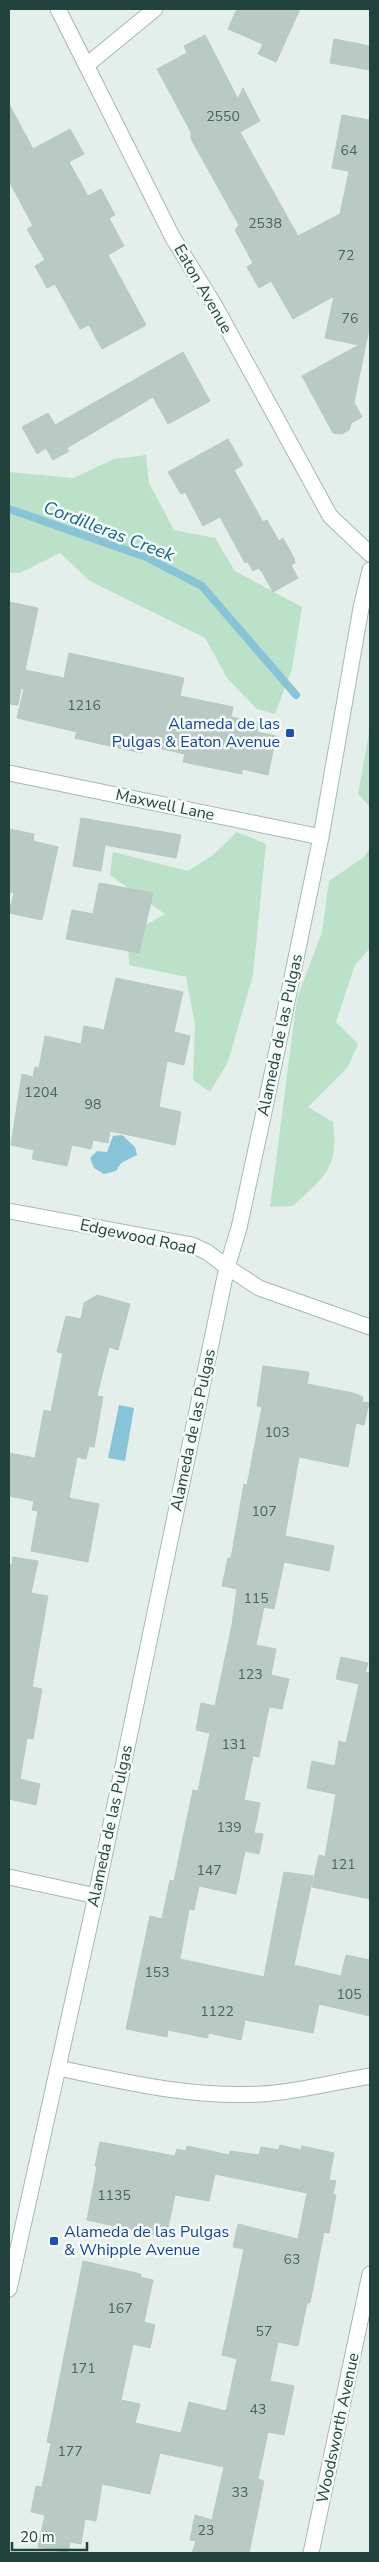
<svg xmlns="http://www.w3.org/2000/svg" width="379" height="2562" font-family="'Nunito Sans',sans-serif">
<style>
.green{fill:#bce1c9}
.water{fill:#88c4d8}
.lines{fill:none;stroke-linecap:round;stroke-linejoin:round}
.stream{stroke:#88c4d8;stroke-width:8}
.building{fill:#b9cac4;stroke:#b6c9c3}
.minor-casing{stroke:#a6b8b3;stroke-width:17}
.secondary-casing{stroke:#a2bcb5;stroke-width:17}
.minor{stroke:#fff;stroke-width:15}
.secondary{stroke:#fff;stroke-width:15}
.transit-dot{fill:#1a4fb4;stroke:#f5fbf9;stroke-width:2}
.labels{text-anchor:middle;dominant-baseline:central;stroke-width:5;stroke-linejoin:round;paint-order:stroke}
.number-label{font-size:14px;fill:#48655f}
.street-label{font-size:16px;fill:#22433d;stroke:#f5fbf9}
.transit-label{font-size:16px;fill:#164399;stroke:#f5fbf9;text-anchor:end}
.water-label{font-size:18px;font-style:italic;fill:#166884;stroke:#f5fbf9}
</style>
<rect width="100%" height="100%" fill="#e4efeb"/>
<g class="green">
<polygon points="146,455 149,483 174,530 215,538 235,571 302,607 292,669 275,714 257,709 227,678 205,638 90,581 60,553 20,573 9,573 9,472 73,478 114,459"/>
<polygon points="369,733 370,733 370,807 358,794"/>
<polygon points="237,832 266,844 253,975 228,1062 210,1092 193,1080 195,1025 186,977 129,965 128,935 165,914 110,875 113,852 188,871 213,855"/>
<path d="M370,848V948L355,965L336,1022L358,1044L348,1067L308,1107L333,1122C339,1169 325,1176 293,1206L270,1207L297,998L322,932L329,881L364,857Z"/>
</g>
<g class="water">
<polygon points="122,1135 135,1147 137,1155 121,1163 116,1171 104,1174 94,1168 90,1158 97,1151 107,1152 113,1136"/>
<polygon points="119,1405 134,1408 125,1461 108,1458"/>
</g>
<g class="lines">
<polyline class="stream" points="9,509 146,557 202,586 296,695"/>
</g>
<g class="building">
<polygon points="237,9 300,9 276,62 258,54 263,44 228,29"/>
<polygon points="205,35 238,99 243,88 260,121 240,132 298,236 340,214 349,171 332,168 342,115 370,120 370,324 354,402 362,417 351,423 349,430 342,434 333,433 302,376 359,345 325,338 334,296 293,319 271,281 259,288 247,267 253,263 235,230 239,225 191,139 191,132 157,69 187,53 184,46"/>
<polygon points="334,39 370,46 370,70 330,63"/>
<polygon points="9,104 33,149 70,129 84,154 69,162 88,196 101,189 115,215 109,218 124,246 108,255 146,325 102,349 89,325 80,329 55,284 47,288 35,266 45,260 27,229 33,226 9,181"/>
<polygon points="183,352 210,401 168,424 153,397 67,448 69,451 53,460 46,448 37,454 22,427 48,413 55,425"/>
<polygon points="228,439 243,465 234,470 263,522 267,520 279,541 283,538 294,558 295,563 291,565 298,578 273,592 262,572 258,568 253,571 248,562 245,563 220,517 203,526 185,492 181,494 168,472"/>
<polygon points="9,602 38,608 25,670 64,678 69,653 184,678 180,696 233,707 231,717 259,723 257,732 276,736 268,775 242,769 242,774 183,762 185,754 144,745 142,753 114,747 75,738 77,732 17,718 24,689 21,688 18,705 9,704"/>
<polygon points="81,818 181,835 176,858 105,845 101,871 73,866"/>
<polygon points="9,829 34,834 33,841 58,847 42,920 9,913 14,893 9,892"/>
<polygon points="99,883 153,893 139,953 66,939 72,910 93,914"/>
<polygon points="116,978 183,992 174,1032 190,1036 184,1065 167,1061 159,1107 181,1112 175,1145 110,1131 108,1143 93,1140 91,1149 72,1145 67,1166 32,1159 34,1150 11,1145 22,1074 33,1077 35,1067 39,1068 45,1036 81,1044 84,1026 104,1030"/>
<polygon points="97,1295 130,1304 118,1350 109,1347 97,1396 103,1397 94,1447 89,1446 86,1459 77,1457 69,1498 99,1504 88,1562 31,1551 38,1511 32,1510 34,1501 9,1496 9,1453 35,1458 44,1410 51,1412 63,1353 57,1352 66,1316 81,1319 84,1303"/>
<polygon points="263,1366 309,1372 307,1384 353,1393 363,1397 362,1402 369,1403 364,1425 356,1423 348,1467 299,1457 285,1536 334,1546 329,1571 284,1562 274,1609 264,1607 256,1645 276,1649 271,1675 289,1679 282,1709 269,1707 259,1757 253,1756 244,1800 260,1803 254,1833 263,1834 259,1854 245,1851 236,1894 199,1886 194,1910 189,1909 180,1959 264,1977 284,1872 313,1876 294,1965 341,1976 346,1955 370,1960 370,2016 319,2004 313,2033 245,2020 241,2040 209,2033 207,2038 168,2030 167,2037 126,2029 150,1916 162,1919 170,1880 174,1881 193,1790 198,1791 210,1733 196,1730 201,1703 215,1706 232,1625 237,1589 222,1586 228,1558 231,1558 244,1484 247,1485 262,1407 257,1406"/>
<polygon points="13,1557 38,1561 31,1593 48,1596 32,1687 42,1689 33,1739 27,1738 20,1779 40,1784 36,1805 9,1799 9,1564 12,1565"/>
<polygon points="341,1657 368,1663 365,1672 370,1673 370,1899 312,1887 319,1855 325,1857 336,1794 307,1788 312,1761 335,1766 339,1741 346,1743 359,1684 336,1679"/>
<polygon points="100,2142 175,2156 177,2149 186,2151 187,2146 229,2155 230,2151 259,2155 261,2147 279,2150 280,2145 301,2150 302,2146 334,2153 329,2180 336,2181 333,2194 336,2195 329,2233 324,2232 310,2303 307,2303 298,2346 278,2342 270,2381 294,2386 284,2435 268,2432 258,2479 264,2481 249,2553 192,2553 196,2541 190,2540 195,2515 212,2520 224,2467 160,2453 150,2494 102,2484 96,2521 85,2519 81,2544 70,2542 68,2553 38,2547 45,2515 31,2512 36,2486 42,2487 51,2443 47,2442 83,2261 141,2274 140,2277 153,2280 144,2322 155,2325 150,2348 133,2344 121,2400 140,2404 135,2423 181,2433 189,2402 226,2411 237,2359 222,2355 244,2249 233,2247 238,2224 298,2239 307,2193 215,2174 209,2201 175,2195 166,2237 87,2220 97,2167 95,2166"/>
</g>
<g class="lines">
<g class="minor-casing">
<g id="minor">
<polyline points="58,9 173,238 215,306 330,516 370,554"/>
<polyline points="88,64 155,9"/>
<polyline points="9,773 321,837"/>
<polyline points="227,1267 259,1288 370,1327"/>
<polyline points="9,1877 96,1896"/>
<path d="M58,2068C125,2082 192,2098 261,2094C298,2092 334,2082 370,2076"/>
<polyline points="311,2553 370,2274"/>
</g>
</g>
<g class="secondary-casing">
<g id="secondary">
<polyline points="9,1211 192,1245 207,1252 227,1267"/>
<polyline points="9,2289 96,1896 227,1267 239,1228 270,1084 321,837 361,608 370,570"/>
</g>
</g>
<use href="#minor" class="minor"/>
<use href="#secondary" class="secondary"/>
</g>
<g class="transit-dot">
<rect x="285" y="728" width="10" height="10" rx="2.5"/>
<rect x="49" y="2236" width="10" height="10" rx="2.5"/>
</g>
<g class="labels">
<g class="number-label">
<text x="223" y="116">2550</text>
<text x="349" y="150">64</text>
<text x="265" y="223">2538</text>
<text x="346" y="255">72</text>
<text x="350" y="318">76</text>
<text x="84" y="705">1216</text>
<text x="41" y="1092">1204</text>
<text x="93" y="1104">98</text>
<text x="277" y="1432">103</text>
<text x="264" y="1511">107</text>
<text x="256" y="1598">115</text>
<text x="250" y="1674">123</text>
<text x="234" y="1744">131</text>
<text x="229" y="1827">139</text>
<text x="343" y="1864">121</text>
<text x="209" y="1870">147</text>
<text x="157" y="1972">153</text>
<text x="349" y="1994">105</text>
<text x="217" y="2011">1122</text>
<text x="114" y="2195">1135</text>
<text x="292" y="2259">63</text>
<text x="120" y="2308">167</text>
<text x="264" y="2331">57</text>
<text x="83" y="2368">171</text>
<text x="258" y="2409">43</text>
<text x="70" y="2451">177</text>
<text x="240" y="2492">33</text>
<text x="206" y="2530">23</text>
</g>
<g class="street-label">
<text transform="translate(203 289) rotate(60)">Eaton Avenue</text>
<text transform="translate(165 805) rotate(12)">Maxwell Lane</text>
<text transform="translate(280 1035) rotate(-78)">Alameda de las Pulgas</text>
<text transform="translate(138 1237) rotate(12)">Edgewood Road</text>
<text transform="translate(193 1430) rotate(-78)">Alameda de las Pulgas</text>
<text transform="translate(110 1826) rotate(-78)">Alameda de las Pulgas</text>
<text transform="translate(338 2428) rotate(-78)">Woodsworth Avenue</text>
</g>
<g class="transit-label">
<text x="280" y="724">Alameda de las<tspan x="280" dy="18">Pulgas &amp; Eaton Avenue</tspan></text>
<text x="64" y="2232" text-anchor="start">Alameda de las Pulgas<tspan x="64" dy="18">&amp; Whipple Avenue</tspan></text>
</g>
<g class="water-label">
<text transform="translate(109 531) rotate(21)">Cordilleras Creek</text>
</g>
</g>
<rect width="379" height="2562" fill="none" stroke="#22433d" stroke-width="20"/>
<path d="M12 2542v8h75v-8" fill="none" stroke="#22433d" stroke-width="2.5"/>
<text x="20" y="2542" font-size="15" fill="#22433d" stroke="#f5fbf9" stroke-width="4" paint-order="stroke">20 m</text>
</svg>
